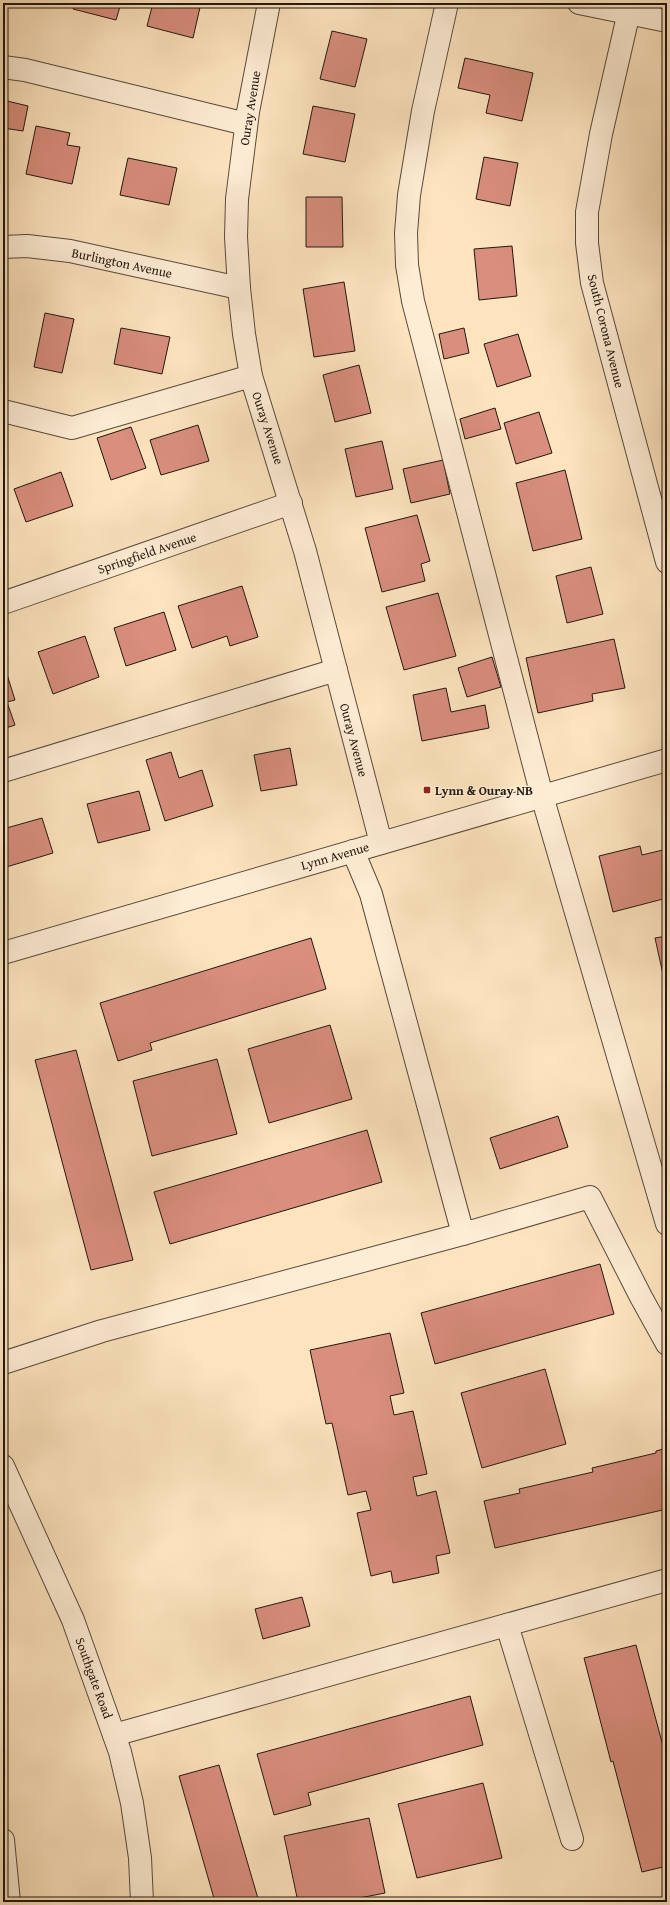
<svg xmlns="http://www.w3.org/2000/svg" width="670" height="1905" font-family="'Gentium Book Plus',serif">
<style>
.building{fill:#d98e7e;stroke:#221710}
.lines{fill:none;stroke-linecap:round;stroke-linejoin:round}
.minor-casing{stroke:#594a3c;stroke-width:24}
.minor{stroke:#feedd5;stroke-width:22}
.poi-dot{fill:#8f2418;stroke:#feedd5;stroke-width:1.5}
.labels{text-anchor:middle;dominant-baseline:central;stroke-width:3;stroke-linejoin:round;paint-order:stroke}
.street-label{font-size:13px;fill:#221710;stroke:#feedd5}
.poi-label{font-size:13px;font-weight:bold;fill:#221710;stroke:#feedd5;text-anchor:start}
</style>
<rect width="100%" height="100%" fill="#fde4bf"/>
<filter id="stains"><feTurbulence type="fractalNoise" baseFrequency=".005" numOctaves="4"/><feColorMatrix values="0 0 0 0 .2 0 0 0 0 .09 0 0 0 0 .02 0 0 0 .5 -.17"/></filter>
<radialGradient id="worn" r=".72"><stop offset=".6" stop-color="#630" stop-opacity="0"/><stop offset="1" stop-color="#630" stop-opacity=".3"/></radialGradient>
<g class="building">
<polygon points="75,3 121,3 116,20 73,9"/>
<polygon points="153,3 201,3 193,38 147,26"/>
<polygon points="332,31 367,39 355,87 320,79"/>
<polygon points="465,58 533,73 522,121 486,113 490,95 458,88"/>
<polygon points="3,100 28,106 23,131 3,128"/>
<polygon points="313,106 355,114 345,162 303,154"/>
<polygon points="36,126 70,133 67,145 80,147 72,184 26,174"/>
<polygon points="484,157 518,163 510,206 476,199"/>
<polygon points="128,158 177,168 169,205 120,195"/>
<polygon points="306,197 342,197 343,247 306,247"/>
<polygon points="512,246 517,296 479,300 474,249"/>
<polygon points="344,282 355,351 314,357 303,289"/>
<polygon points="45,313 74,319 62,373 34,367"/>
<polygon points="121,328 170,337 162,374 114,364"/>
<polygon points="464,328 469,353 444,359 439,334"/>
<polygon points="518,334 531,376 497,387 484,344"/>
<polygon points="359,365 371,413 335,422 323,375"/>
<polygon points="495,408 501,429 465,439 460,419"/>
<polygon points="539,412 552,453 516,464 504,423"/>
<polygon points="198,425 209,461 161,475 150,440"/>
<polygon points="131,427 146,468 111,480 97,438"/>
<polygon points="382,441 393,489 356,497 345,449"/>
<polygon points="443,460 450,494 411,503 403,469"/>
<polygon points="565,470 582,539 533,551 516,483"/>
<polygon points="61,472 73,506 26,522 14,489"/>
<polygon points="417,515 430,561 421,564 425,581 382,592 365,528"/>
<polygon points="591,567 603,614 567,623 556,576"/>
<polygon points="242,586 258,637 230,646 227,636 192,648 178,606"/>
<polygon points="438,593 456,656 404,670 386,607"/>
<polygon points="164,612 176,650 126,666 114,628"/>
<polygon points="85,636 99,677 53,694 38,652"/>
<polygon points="614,639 625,688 592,694 593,701 538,713 526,658"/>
<polygon points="492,657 501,687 467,697 458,668"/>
<polygon points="5,668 15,700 7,702 15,725 3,729 3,669"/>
<polygon points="446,688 451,712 485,705 489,728 422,741 413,695"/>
<polygon points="290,748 297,785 261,791 254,755"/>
<polygon points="171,752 179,778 202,770 213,806 165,821 146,760"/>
<polygon points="139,791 150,830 98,843 87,804"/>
<polygon points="42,818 53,853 3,868 3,829"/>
<polygon points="640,846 642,855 667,849 667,898 613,912 599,856"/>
<polygon points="667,936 667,988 666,988 655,938"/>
<polygon points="311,938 326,989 150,1043 152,1050 118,1061 100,1003"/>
<polygon points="330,1025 352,1099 269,1123 248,1049"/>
<polygon points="76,1050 133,1260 91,1270 35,1060"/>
<polygon points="217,1059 237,1134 152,1156 133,1081"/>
<polygon points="558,1116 568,1147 500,1169 490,1138"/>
<polygon points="367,1130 382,1182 170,1244 154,1192"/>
<polygon points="600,1264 614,1314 435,1364 421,1313"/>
<polygon points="390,1333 404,1393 390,1396 394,1415 413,1411 427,1474 413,1477 417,1496 436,1491 450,1553 436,1556 439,1573 393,1583 391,1571 371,1576 357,1513 371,1510 366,1491 348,1495 332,1423 326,1424 310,1350"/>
<polygon points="545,1369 566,1444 482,1468 461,1393"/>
<polygon points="667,1448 667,1509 495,1548 484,1501 520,1493 519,1489 593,1472 592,1468 656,1453 656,1451"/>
<polygon points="302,1597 310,1626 263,1639 255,1609"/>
<polygon points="636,1645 667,1761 667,1866 642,1872 613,1761 611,1762 584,1658"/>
<polygon points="470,1696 483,1745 308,1793 311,1805 274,1815 257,1754"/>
<polygon points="219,1765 259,1902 215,1902 179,1776"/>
<polygon points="483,1783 502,1858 417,1878 398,1804"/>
<polygon points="369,1818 385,1893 339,1902 298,1902 284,1836"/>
</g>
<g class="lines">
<g class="minor-casing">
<g id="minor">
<polyline points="269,3 248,112 237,199 236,237 239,288 244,334 251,376 305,551 381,843"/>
<polyline points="447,3 423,111 409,195 406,233 407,265 413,301 542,796 667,1224"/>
<polyline points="579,3 667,21"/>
<polyline points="631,3 601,134 587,212 587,243 592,283 667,562"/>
<polyline points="3,67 25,70 246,124"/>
<polyline points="3,247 27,246 70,251 239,288"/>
<polyline points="3,411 72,428 251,376"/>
<polyline points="3,603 291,503"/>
<polyline points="3,771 336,670"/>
<polyline points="353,851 371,894 463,1234 590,1197 641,1297 667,1344"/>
<polyline points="3,953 667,760"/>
<polyline points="3,1363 102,1331 463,1234"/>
<polyline points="3,1466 73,1620 120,1752 132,1803 140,1858 142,1902"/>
<polyline points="507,1625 572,1839"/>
<polyline points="114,1735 667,1580"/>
<polyline points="3,1840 9,1902"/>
</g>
</g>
<use href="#minor" class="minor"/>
</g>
<rect class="poi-dot" x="423" y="786" width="8" height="8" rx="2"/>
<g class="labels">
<g class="street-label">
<text transform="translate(250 108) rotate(-81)">Ouray Avenue</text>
<text transform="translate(122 263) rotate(12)">Burlington Avenue</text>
<text transform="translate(606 331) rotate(76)">South Corona Avenue</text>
<text transform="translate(268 428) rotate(72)">Ouray Avenue</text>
<text transform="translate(147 553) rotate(-19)">Springfield Avenue</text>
<text transform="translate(354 740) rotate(75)">Ouray Avenue</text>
<text transform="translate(335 856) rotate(-16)">Lynn Avenue</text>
<text transform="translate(94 1678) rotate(70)">Southgate Road</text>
</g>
<g class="poi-label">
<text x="435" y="790">Lynn &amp; Ouray NB</text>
</g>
</g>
<rect width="670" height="1905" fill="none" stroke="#fde4bf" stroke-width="16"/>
<rect x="4" y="4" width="662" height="1897" fill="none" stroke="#221710" stroke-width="2"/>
<rect x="8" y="8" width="654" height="1889" fill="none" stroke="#221710"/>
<rect width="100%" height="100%" filter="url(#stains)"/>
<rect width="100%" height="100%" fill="url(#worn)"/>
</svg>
